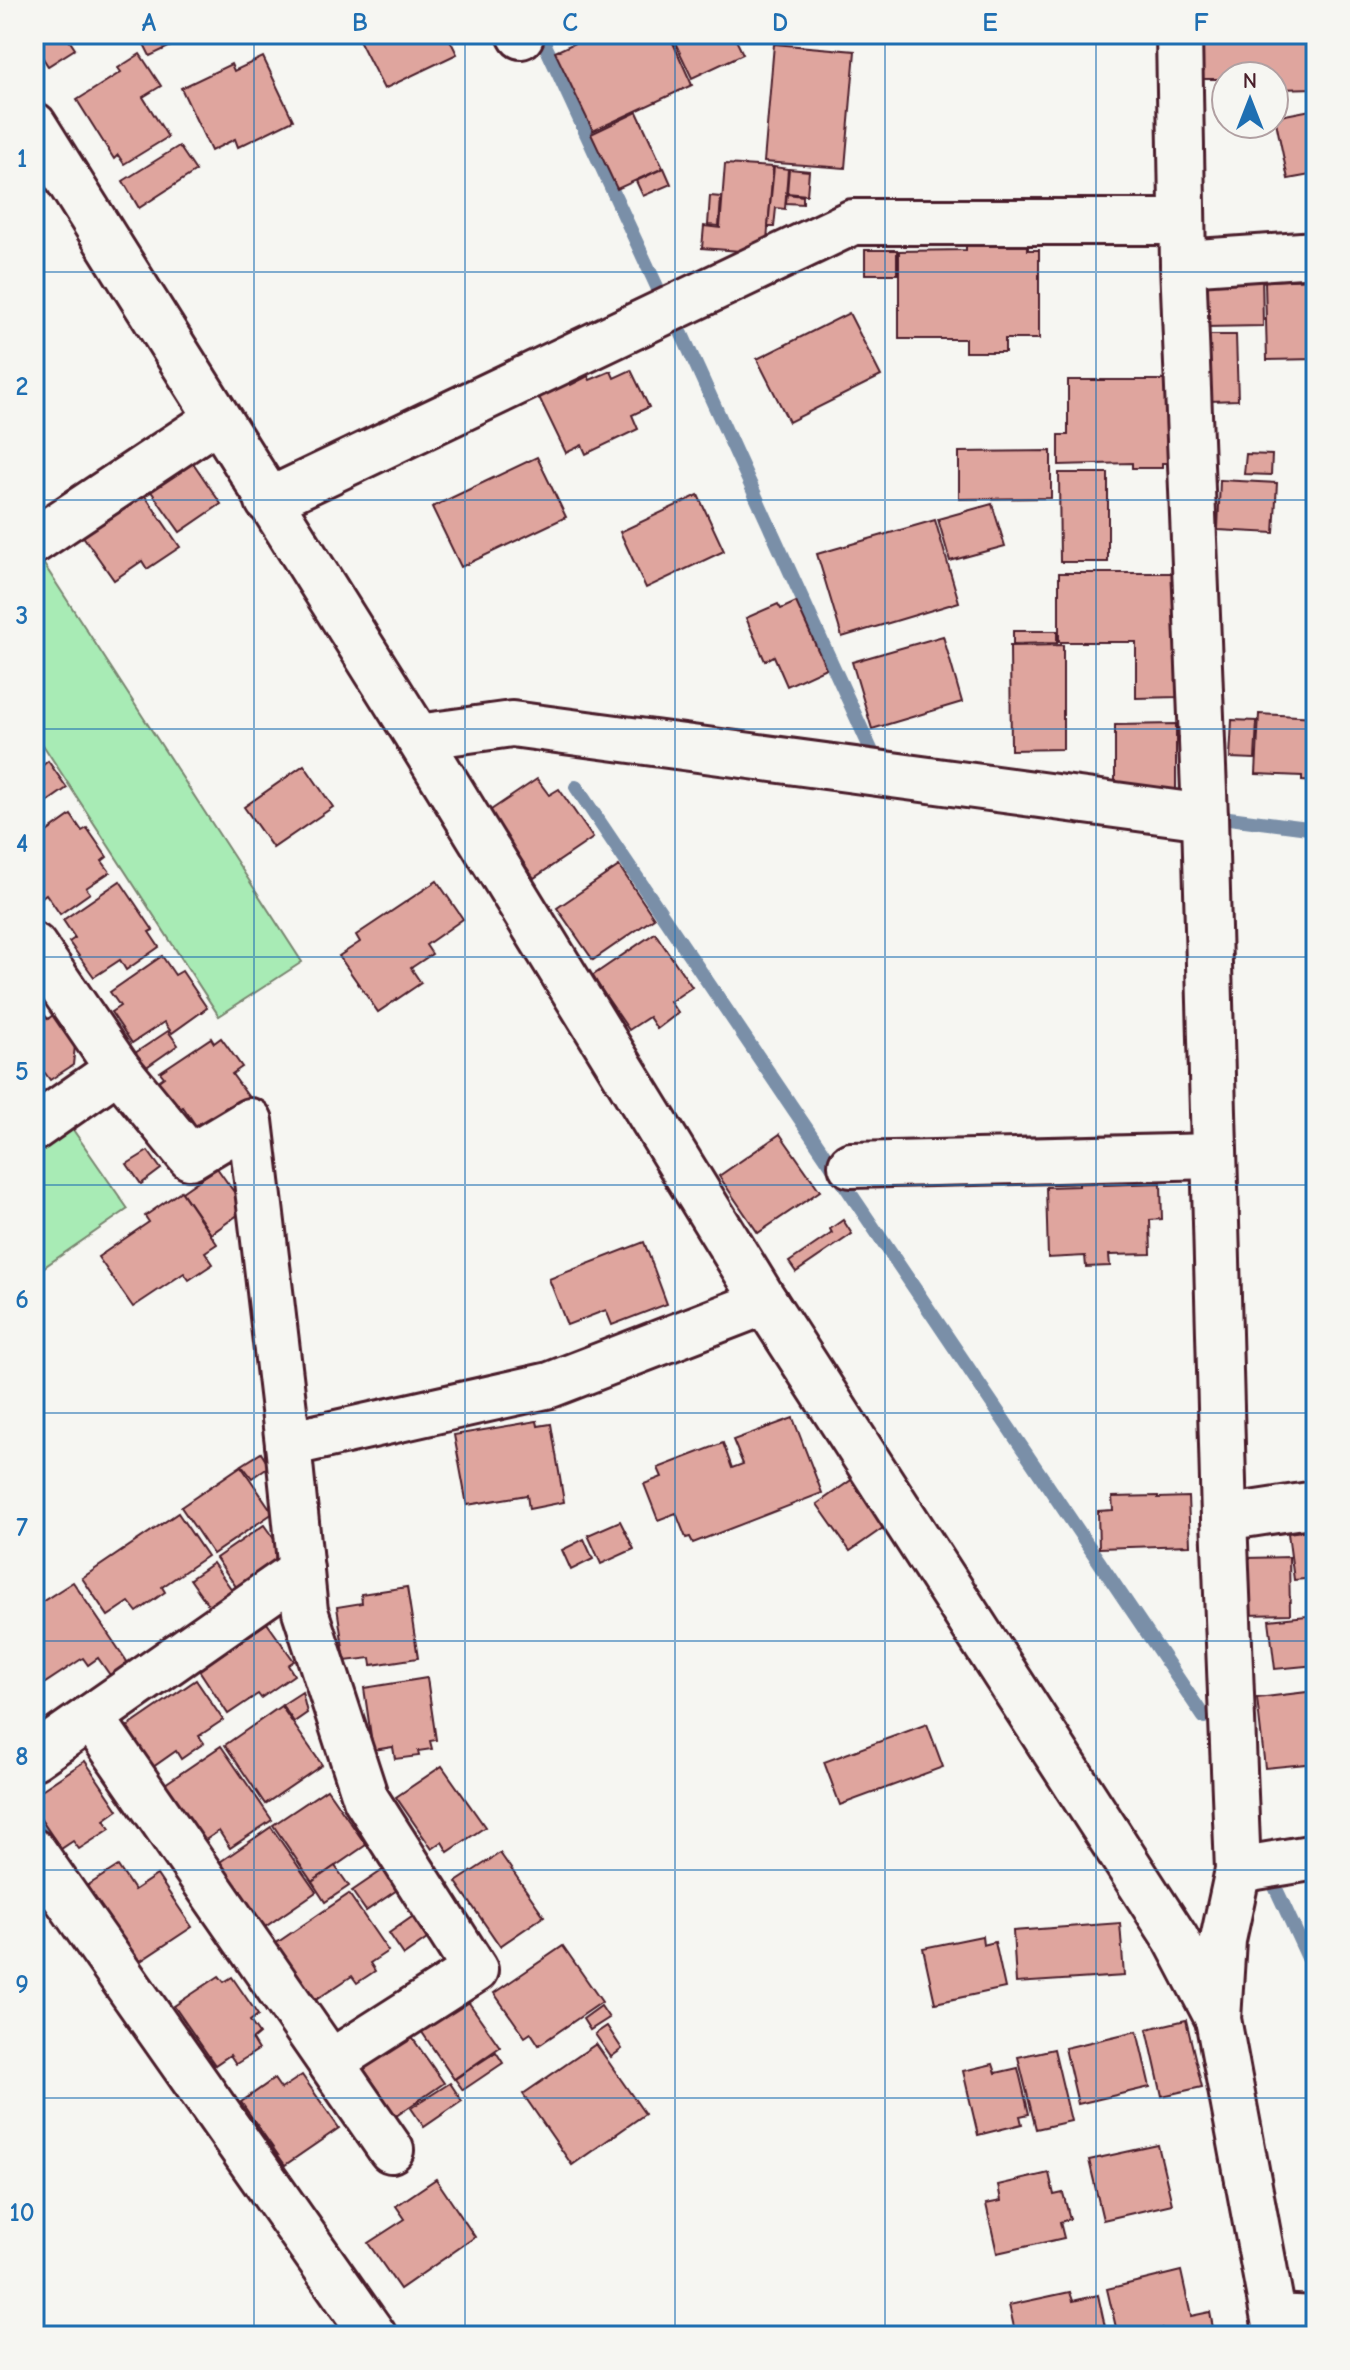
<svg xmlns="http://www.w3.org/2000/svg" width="1350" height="2370" font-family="'Comic Neue',sans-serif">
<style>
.green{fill:#a8ebb5;stroke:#798570;stroke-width:2}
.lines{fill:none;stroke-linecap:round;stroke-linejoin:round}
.stream{stroke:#7a8fa8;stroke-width:14}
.building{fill:#dfa59e;stroke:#4a1f2b;stroke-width:2}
.minor-casing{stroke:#4a1f2b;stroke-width:50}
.minor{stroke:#f6f6f2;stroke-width:44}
.grid{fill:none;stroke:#1f6fb2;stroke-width:2;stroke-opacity:0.55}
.neatline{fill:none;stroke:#1f6fb2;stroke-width:3}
.grid-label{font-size:26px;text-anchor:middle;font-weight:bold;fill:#1f6fb2}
</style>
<rect width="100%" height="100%" fill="#f6f6f2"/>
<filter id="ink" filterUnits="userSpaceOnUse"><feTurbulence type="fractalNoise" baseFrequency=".0125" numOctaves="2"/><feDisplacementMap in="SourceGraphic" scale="16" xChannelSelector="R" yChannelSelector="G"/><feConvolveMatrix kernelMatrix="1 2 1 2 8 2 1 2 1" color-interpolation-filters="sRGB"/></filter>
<g filter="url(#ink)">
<g class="green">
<polygon points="34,549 302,962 219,1016 34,731"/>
<polygon points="69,1124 128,1209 34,1274 34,1149"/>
</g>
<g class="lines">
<g class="stream">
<polyline points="540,34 659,291"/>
<polyline points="681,332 873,754"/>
<polyline points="576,787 1204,1717"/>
<polyline points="1229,818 1316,829"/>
<polyline points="34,1821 52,1846"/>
<polyline points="1271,1878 1316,1975"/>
</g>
</g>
<g class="building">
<polygon points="34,34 65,34 75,49 48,66 34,44"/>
<polygon points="139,34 196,34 150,56"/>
<polygon points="356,34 447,34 457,54 384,89"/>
<polygon points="594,34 669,34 692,85 593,131 555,52"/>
<polygon points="671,34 733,34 743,54 692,78"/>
<polygon points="1202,34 1316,34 1316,88 1277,89 1274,76 1226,76 1226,79 1203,79"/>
<polygon points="774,44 855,51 845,168 764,162"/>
<polygon points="140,54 161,86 143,97 168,137 124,164 118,155 114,159 77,100 121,72 118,68"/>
<polygon points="263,57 293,120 238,147 235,139 211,151 181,88 231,64 234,71"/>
<polygon points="1316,109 1316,174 1288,179 1275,117"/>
<polygon points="637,112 663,168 617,189 591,134"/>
<polygon points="179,146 196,171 139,208 123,181"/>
<polygon points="725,164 773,167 766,253 702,248 704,226 720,228"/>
<polygon points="774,167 788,169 785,209 776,208 774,227 768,227"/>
<polygon points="664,168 671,184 643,196 636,181"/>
<polygon points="789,169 809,171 807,195 787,193"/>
<polygon points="787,194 803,196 803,204 786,203"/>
<polygon points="710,196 721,197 719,226 708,225"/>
<polygon points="966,237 1028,237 1028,250 1039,250 1039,339 1005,339 1005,352 965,352 965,339 899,339 899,251 966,250"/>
<rect x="865" y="250" width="32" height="24"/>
<polygon points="1262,273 1263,326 1205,327 1204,274"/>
<polygon points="1316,279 1316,359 1267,360 1265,281"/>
<polygon points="849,313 881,376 789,422 757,359"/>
<polygon points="1207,335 1236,335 1238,400 1209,401"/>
<polygon points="631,370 649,407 632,415 638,429 586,454 582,445 566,453 537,393 568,379 571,385 588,376 590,380 611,371 614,378"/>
<polygon points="1068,380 1167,380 1168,463 1162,463 1162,468 1132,468 1132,463 1059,465 1059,435 1068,435"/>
<polygon points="1051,451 1051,498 959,499 959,452"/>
<polygon points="187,454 221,504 180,532 145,483"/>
<polygon points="1246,454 1272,455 1271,475 1244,474"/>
<polygon points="537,457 566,517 461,567 432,507"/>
<polygon points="1059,473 1108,473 1108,562 1060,562"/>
<polygon points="1220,480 1277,483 1274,533 1218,530"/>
<polygon points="141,490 180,547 147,569 142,561 114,580 80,532"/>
<polygon points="698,495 724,551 646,588 620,532"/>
<polygon points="992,504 1005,546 950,561 938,519"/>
<polygon points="935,520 959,602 842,637 817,554"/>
<polygon points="1059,573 1178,573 1179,697 1136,698 1136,642 1059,642"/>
<polygon points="796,602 826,668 787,686 774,656 765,661 746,618 778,604 781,609"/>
<polygon points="1013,631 1057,631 1057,643 1013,644"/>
<polygon points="943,636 962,702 872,729 852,662"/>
<polygon points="1063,645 1063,749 1011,750 1010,646"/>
<polygon points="1259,714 1316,717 1316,782 1302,781 1302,776 1256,774"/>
<polygon points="1232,720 1257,721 1255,759 1230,758"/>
<polygon points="1176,724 1176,791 1115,791 1115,725"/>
<polygon points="34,754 42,766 48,761 67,788 34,811"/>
<polygon points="304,765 333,807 273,848 244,807"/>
<polygon points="537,779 549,795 559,789 593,838 534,878 488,812"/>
<polygon points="35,812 45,827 34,834 34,813"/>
<polygon points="71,815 82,831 87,828 107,857 102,861 110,872 86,888 90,893 60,914 46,894 38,900 34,895 34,841"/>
<polygon points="619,866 654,918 593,960 557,908"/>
<polygon points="120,881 153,930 149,932 159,947 126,970 120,960 94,977 69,942 75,938 63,920"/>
<polygon points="437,881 463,919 426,945 432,954 411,968 421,983 378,1012 339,956 360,942 356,935"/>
<polygon points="655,933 692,987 670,1002 678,1013 657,1029 649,1017 629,1030 592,976"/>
<polygon points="162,956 175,975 182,971 207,1008 172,1033 164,1022 132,1043 111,1012 120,1006 110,992"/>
<polygon points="42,1012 48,1019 54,1014 75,1045 73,1065 50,1080 45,1073 34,1080 34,1018"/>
<polygon points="168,1031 178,1045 145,1068 135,1053"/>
<polygon points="211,1038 214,1043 221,1038 242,1067 232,1074 250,1099 201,1133 183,1107 177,1111 157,1082 164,1077 160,1072"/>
<polygon points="780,1134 820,1191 758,1233 719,1176"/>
<polygon points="148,1151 161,1169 141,1184 127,1164"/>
<polygon points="217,1168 246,1209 211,1234 182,1192"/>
<polygon points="1104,1177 1104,1185 1161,1183 1162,1219 1150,1220 1151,1254 1109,1255 1110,1266 1086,1267 1085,1256 1048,1258 1046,1187 1079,1186 1079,1178"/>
<polygon points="181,1191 217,1244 205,1252 213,1264 189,1280 184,1273 133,1307 98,1257 149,1222 145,1216"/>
<polygon points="843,1220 852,1234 796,1272 789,1262 832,1233 830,1229"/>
<polygon points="644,1242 667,1304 612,1325 606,1310 567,1325 549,1279"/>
<polygon points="793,1418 822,1493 693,1543 690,1537 686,1538 676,1513 658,1520 644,1484 662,1477 658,1468 723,1443 732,1468 743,1464 733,1440"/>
<polygon points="537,1421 538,1426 551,1424 564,1502 529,1509 527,1495 467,1505 454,1435"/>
<polygon points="261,1453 269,1466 252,1478 242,1465"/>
<polygon points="241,1466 273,1513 213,1554 181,1507"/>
<polygon points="857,1476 890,1523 850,1551 817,1504"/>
<polygon points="1158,1496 1158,1498 1188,1497 1190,1545 1099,1548 1098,1511 1113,1510 1112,1497"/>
<polygon points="178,1513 207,1556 162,1587 165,1592 137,1612 129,1602 108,1616 82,1578"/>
<polygon points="620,1521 634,1549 601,1564 588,1535"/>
<polygon points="264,1525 276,1542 275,1562 237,1588 216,1558"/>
<polygon points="1316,1529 1316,1578 1294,1580 1288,1533"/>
<polygon points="584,1539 593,1559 571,1570 562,1550"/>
<polygon points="1289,1557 1290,1614 1246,1615 1245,1558"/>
<polygon points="213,1563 232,1590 209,1606 190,1579"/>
<polygon points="73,1582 130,1666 112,1678 98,1658 88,1665 83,1658 42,1685 34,1673 34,1614 38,1611 34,1607"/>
<polygon points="407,1587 418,1658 372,1665 371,1658 345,1661 337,1607 362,1603 361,1594"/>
<polygon points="1316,1615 1316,1665 1275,1669 1269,1620"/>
<polygon points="267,1623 294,1661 288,1665 294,1675 261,1698 258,1694 228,1714 199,1670"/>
<polygon points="427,1678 436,1740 430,1741 432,1749 418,1751 419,1756 395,1759 393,1747 373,1750 364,1688"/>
<polygon points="196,1680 223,1720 199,1736 204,1743 181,1759 176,1751 153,1767 126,1728"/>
<polygon points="1316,1691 1316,1763 1265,1768 1257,1698"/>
<polygon points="302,1692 307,1713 294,1722 282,1705"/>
<polygon points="281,1706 322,1765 265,1804 225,1745"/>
<polygon points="927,1724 943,1767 840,1805 824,1762"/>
<polygon points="221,1746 272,1820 230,1848 219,1831 204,1841 165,1784"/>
<polygon points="85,1761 118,1810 104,1820 110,1829 79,1849 73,1841 61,1849 34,1809 34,1795"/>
<polygon points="442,1766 485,1827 448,1852 442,1842 432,1849 396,1797"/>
<polygon points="327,1789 366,1845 312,1882 273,1825"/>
<polygon points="271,1827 316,1892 259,1931 214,1866"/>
<polygon points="500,1853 544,1916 500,1946 456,1882"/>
<polygon points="118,1866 134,1890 157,1875 192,1927 139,1962 87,1886"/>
<polygon points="335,1866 349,1886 325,1902 312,1882"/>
<polygon points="386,1868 400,1888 366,1911 352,1891"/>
<polygon points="349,1894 388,1951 370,1963 375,1971 357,1983 352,1976 314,2001 275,1944"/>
<polygon points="412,1917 427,1939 404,1955 389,1933"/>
<polygon points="1120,1923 1124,1976 1016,1983 1013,1931"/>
<polygon points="982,1936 983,1945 995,1942 1005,1988 935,2003 923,1948"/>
<polygon points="563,1946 602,2002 539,2045 531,2033 525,2037 494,1993"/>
<polygon points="219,1976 224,1982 232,1977 258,2015 250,2021 259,2034 252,2040 258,2050 236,2064 230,2055 215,2065 174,2006"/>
<polygon points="460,1990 500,2047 454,2079 415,2022"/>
<polygon points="601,2006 609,2018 590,2030 583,2019"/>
<polygon points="1186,2020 1202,2087 1162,2096 1147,2029"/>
<polygon points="404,2026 444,2083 396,2116 357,2059"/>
<polygon points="607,2026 622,2049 611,2057 595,2034"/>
<polygon points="1137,2031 1150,2087 1078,2104 1065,2048"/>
<polygon points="596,2044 645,2114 572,2165 523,2094"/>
<polygon points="1054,2049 1071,2121 1036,2129 1018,2057"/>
<polygon points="496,2052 503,2063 463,2090 455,2079"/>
<polygon points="993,2064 996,2073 1018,2068 1029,2114 1020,2116 1022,2124 978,2135 963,2071"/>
<polygon points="302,2075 339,2128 285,2165 241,2102 274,2079 281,2089"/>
<polygon points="450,2083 462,2101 424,2127 411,2108"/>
<polygon points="1158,2145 1172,2204 1103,2220 1089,2160"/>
<polygon points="1049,2173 1054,2195 1063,2193 1070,2219 1060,2222 1064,2238 997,2253 986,2204 1001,2201 998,2185"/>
<polygon points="436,2179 475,2237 400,2289 368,2243 405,2219 396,2206"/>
<polygon points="1181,2271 1191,2316 1210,2312 1214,2333 1200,2336 1164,2336 1162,2329 1147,2332 1148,2336 1118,2336 1107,2289"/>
<polygon points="1070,2292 1073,2301 1098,2295 1107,2336 1016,2336 1009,2305"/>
</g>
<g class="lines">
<g class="minor-casing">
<g id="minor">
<polyline points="520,34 521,36"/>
<polyline points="1179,34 1183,263 1205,817 1224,1518 1238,1870 1223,1940 1218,2019 1277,2336"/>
<polyline points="34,125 418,737 765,1302 1176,1939 1218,2019"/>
<polyline points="1183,263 1316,254"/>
<polyline points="268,501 853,222 1182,222"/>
<polyline points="34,541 217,419"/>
<polyline points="418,737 512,724 1205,817"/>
<polyline points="34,946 118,1069 34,1128"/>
<polyline points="118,1069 190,1157 250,1121 288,1444 550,1385 765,1302"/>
<polyline points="851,1165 1214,1156"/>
<polyline points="288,1444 305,1611 366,1799 475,1970 331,2062"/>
<polyline points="1224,1518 1316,1504"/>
<polyline points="91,1717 391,2150"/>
<polyline points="34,1757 301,1570"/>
<polyline points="34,1852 374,2336"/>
<polyline points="1238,1870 1316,1857"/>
<polyline points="1274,2317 1316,2319"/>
</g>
</g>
<use href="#minor" class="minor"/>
</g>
</g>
<path class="grid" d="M254,34V2336M465,34V2336M675,34V2336M885,34V2336M1096,34V2336M34,272H1316M34,500H1316M34,729H1316M34,957H1316M34,1185H1316M34,1413H1316M34,1641H1316M34,1870H1316M34,2098H1316"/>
<rect width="1350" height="2370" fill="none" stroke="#f6f6f2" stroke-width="88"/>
<g transform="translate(1250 100)"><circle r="38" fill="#f6f6f2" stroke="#b1a0a2" stroke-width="2"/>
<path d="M0-6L14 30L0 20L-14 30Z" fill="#1f6fb2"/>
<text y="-12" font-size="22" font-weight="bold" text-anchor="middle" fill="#4a1f2b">N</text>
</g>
<rect x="44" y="44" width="1262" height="2282" class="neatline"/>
<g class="grid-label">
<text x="149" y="31">A</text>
<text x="360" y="31">B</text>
<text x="570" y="31">C</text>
<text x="780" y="31">D</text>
<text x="990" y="31">E</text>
<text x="1201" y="31">F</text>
<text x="22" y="167">1</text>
<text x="22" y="395">2</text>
<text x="22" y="624">3</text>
<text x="22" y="852">4</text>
<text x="22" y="1080">5</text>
<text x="22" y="1308">6</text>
<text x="22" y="1536">7</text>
<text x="22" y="1765">8</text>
<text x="22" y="1993">9</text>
<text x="22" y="2221">10</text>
</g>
</svg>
